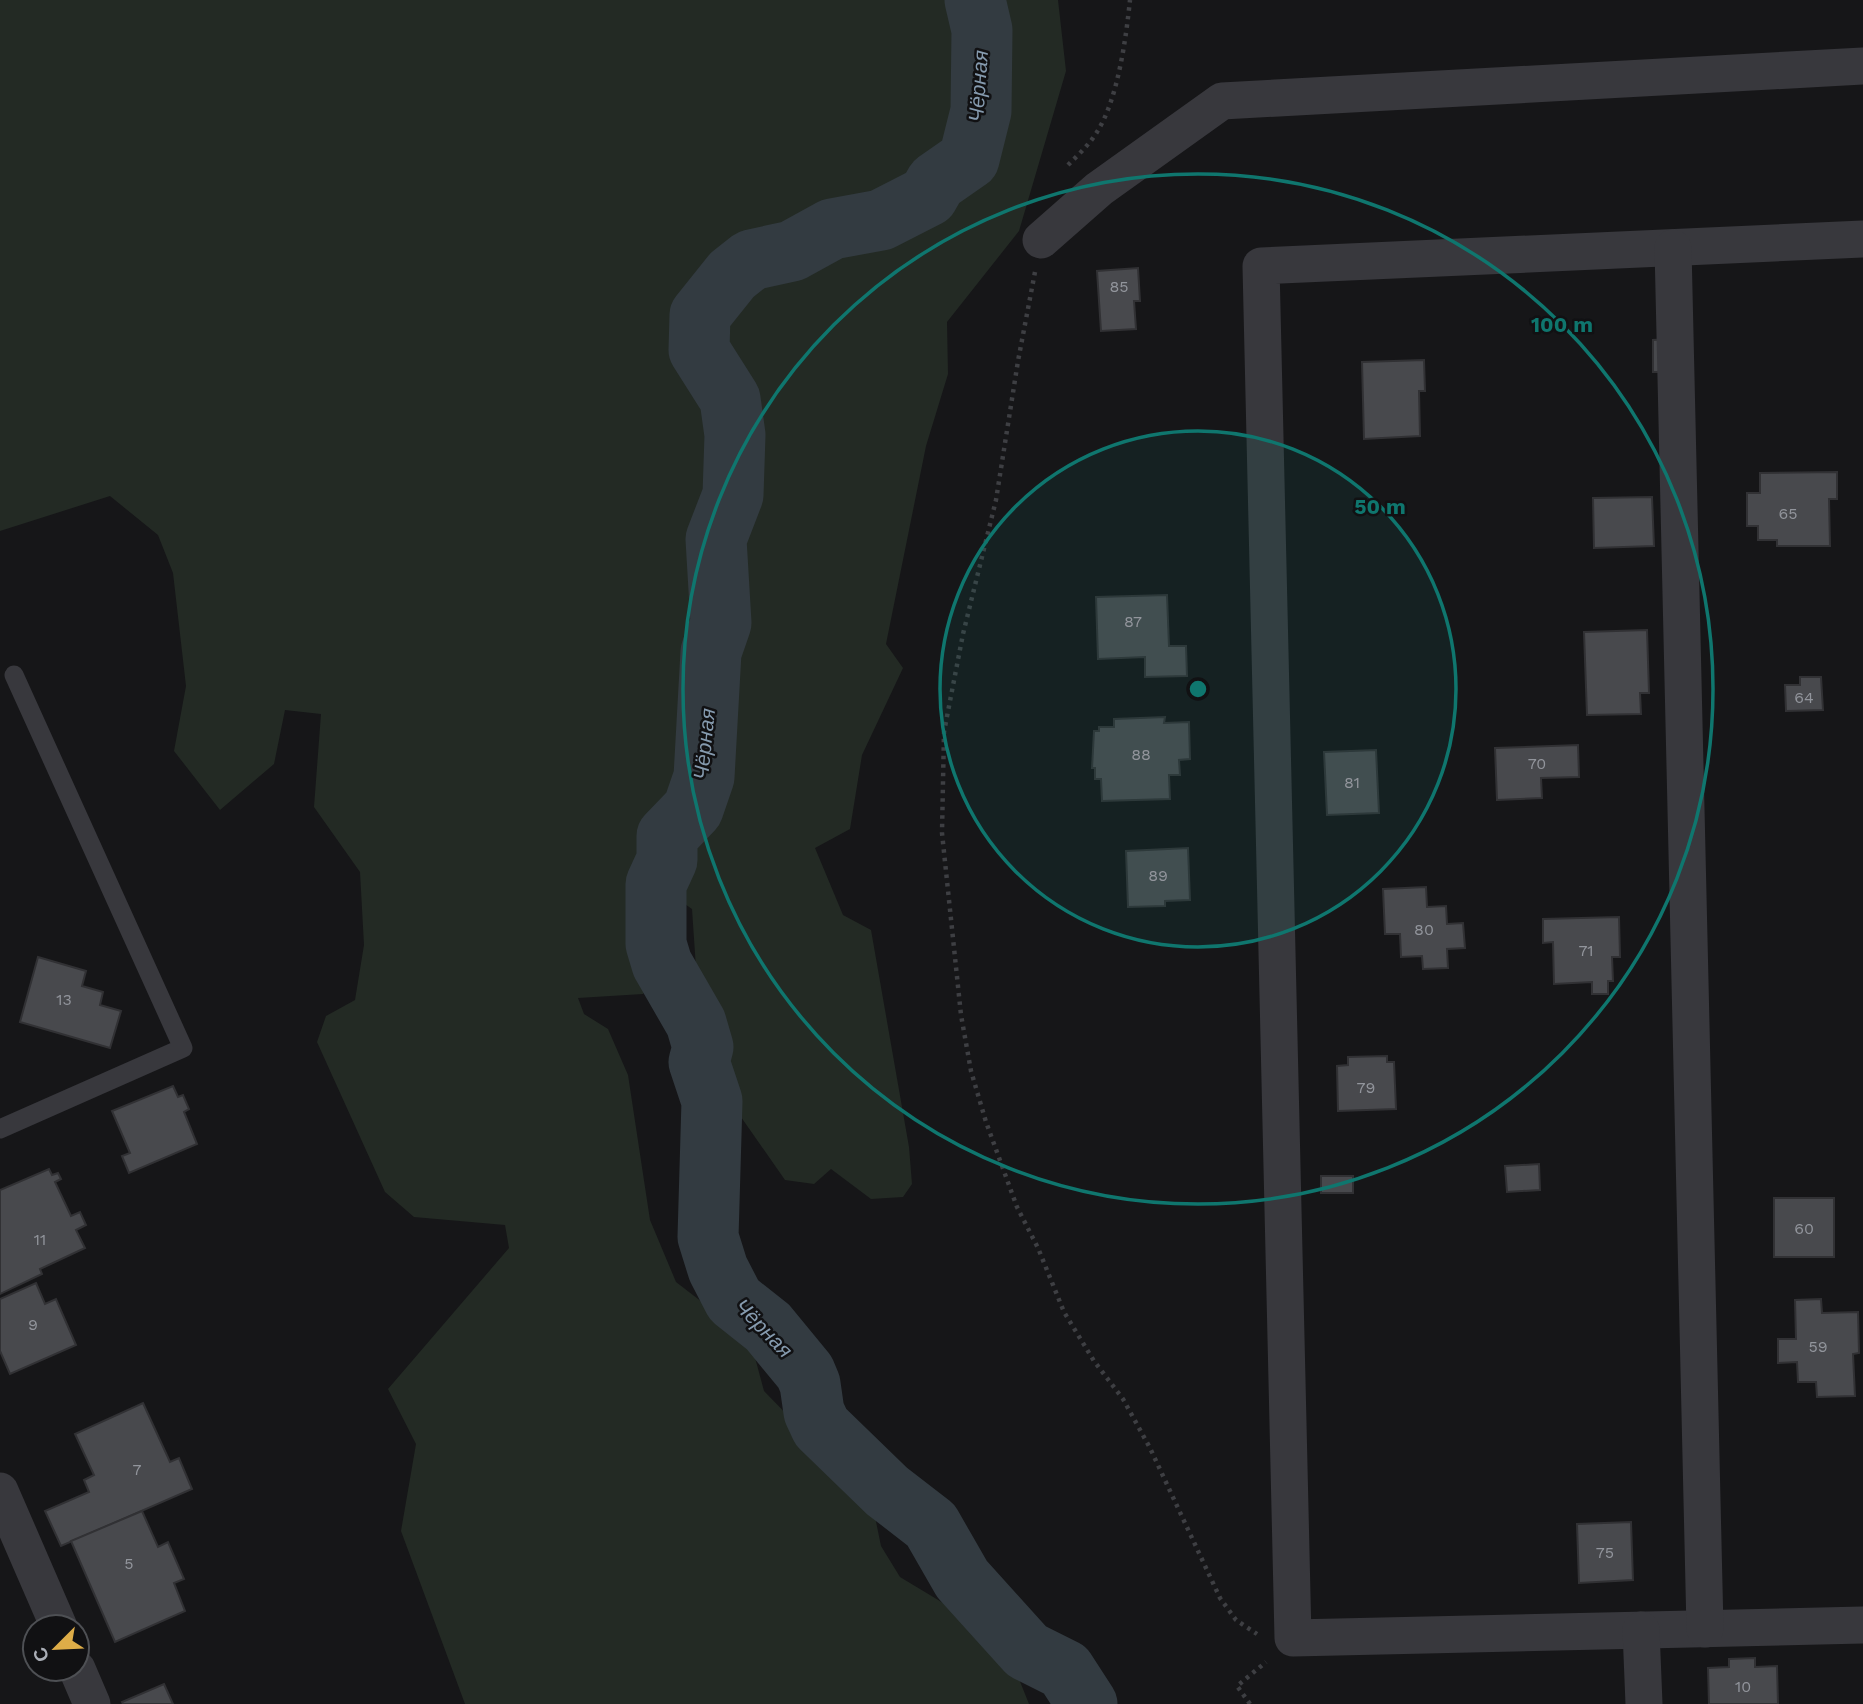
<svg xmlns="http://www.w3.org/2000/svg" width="1863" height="1704" font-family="'Work Sans',sans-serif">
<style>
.green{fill:#232a24}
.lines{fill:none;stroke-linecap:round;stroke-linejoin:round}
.river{stroke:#333b41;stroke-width:61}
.building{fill:#48494d;stroke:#313134;stroke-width:2}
.path{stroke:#3e3f43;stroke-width:4.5;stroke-dasharray:3.5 5;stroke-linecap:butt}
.service{stroke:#38383d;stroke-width:19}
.minor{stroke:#38383d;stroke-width:37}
.ring{fill:none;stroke:#0f766e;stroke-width:3.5}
.labels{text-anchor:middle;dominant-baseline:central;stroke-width:5;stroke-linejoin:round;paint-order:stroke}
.number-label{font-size:16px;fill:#92959c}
.water-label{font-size:21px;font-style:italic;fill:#859aae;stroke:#111113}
.centre{fill:#0f766e;stroke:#111113;stroke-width:3.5}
.ring-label{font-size:21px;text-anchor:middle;font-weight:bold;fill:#0f766e;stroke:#111113;stroke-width:5;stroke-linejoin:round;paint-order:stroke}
</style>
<rect width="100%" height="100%" fill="#161618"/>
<polygon class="green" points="0,0 1058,0 1066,71 1019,231 947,322 948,374 926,446 886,644 903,668 862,755 850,829 815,848 843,915 871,930 909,1147 912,1184 903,1197 871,1199 831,1169 814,1184 785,1180 734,1107 715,1060 713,1015 696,968 692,909 656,884 632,889 634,937 650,981 643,994 578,998 584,1014 608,1029 628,1075 650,1220 676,1282 750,1339 764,1391 872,1502 881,1546 900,1577 978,1624 1019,1679 1029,1704 465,1704 401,1531 416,1444 388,1389 509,1248 505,1225 414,1217 385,1192 317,1042 326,1016 355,1000 364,945 360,872 314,807 321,714 285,710 274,764 220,810 174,751 186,686 173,573 158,535 110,496 0,531"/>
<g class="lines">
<polyline class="river" points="975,0 982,30 981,111 969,159 936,182 928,196 881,220 832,229 792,251 751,260 732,275 700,315 699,350 730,399 735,435 733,495 716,539 721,623 711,652 704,777 693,809 667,836 667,860 656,884 656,944 662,964 696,1023 703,1047 699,1062 712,1101 708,1237 718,1269 734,1300 768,1327 805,1372 810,1384 814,1412 821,1427 887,1491 931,1525 962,1579 1027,1651 1065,1670 1087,1704"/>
</g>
<g class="building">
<polygon points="1138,268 1140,301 1134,301 1136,329 1101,331 1097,271"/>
<polygon points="1670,339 1671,372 1653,372 1653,340"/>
<polygon points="1424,360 1425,391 1419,391 1420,436 1364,439 1362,362"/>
<polygon points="1837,472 1837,499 1829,499 1830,546 1777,546 1777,540 1758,540 1758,526 1747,526 1747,493 1760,493 1760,473"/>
<polygon points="1652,497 1654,546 1594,548 1593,498"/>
<polygon points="1167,595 1169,646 1186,646 1187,676 1145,677 1145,657 1098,659 1096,597"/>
<polygon points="1647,630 1649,693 1640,693 1641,714 1587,715 1584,632"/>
<polygon points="1800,677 1821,677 1823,710 1786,711 1785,685 1800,685"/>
<polygon points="1165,717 1164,723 1189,722 1190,759 1179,760 1180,775 1169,775 1170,799 1102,801 1101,779 1095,779 1095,768 1092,768 1094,731 1099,731 1099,727 1114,727 1114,719"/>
<polygon points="1578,745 1579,777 1541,778 1542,798 1497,800 1495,748"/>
<polygon points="1376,750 1379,813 1327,815 1324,752"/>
<polygon points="1188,848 1190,900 1165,901 1165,906 1128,907 1126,851"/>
<polygon points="1426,887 1427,907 1446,906 1447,924 1463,923 1465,948 1447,949 1448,968 1423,969 1422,956 1401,957 1400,934 1385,934 1383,889"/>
<polygon points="1619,917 1620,957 1612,957 1613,981 1608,981 1608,994 1592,994 1592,982 1554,984 1553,942 1543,943 1543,919"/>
<polygon points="38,957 86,971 82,986 103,992 100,1005 121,1011 110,1048 20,1022"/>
<polygon points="1387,1056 1387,1062 1394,1062 1396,1109 1338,1111 1337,1066 1348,1065 1348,1057"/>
<polygon points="173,1086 178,1097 183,1095 189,1109 184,1112 197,1144 129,1173 122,1156 130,1153 112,1111"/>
<polygon points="1539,1164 1540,1190 1507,1192 1505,1166"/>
<polygon points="49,1169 52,1175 58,1173 61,1179 55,1182 71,1216 80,1212 86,1225 76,1230 85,1248 40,1269 42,1274 0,1294 0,1190"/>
<rect x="1321" y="1176" width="32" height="17"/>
<rect x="1774" y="1198" width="60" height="59"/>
<polygon points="36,1283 45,1304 56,1299 76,1345 10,1374 0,1351 0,1299"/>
<polygon points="1821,1299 1822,1313 1858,1312 1859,1353 1853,1354 1855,1396 1817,1397 1816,1382 1798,1382 1797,1362 1778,1363 1778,1339 1796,1339 1795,1300"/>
<polygon points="143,1403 170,1462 179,1458 192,1489 61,1546 45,1511 89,1492 84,1480 94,1475 75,1434"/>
<polygon points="142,1511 158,1547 168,1542 184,1579 174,1583 185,1611 115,1642 71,1541"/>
<polygon points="1631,1522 1633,1580 1579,1583 1577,1524"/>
<polygon points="1755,1658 1755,1667 1777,1666 1778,1704 1709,1704 1708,1668 1729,1667 1729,1659"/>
<polygon points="164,1684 173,1704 123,1704 122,1702"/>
</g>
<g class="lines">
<g class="path">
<path d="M1068,165C1078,155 1089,145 1097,132C1118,99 1126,38 1130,0"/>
<polyline points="1035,272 1018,361 996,500 963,634 944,732 942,833 961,1015 971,1071 986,1122 1017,1207 1038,1248 1064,1312 1094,1361 1123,1399 1150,1448 1220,1598 1236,1620 1257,1634"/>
<polyline points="1250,1704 1237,1686 1266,1662"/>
</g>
<polyline class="service" points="0,1129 183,1048 14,675"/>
<g class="minor">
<polyline points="1863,239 1261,266 1293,1638 1863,1625"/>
<polyline points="1041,240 1099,189 1222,101 1863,66"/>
<polyline points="1673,248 1705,1629"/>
<polyline points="0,1491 59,1627"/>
<polyline points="1641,1630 1644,1704"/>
<polyline points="77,1669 92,1704"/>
</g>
</g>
<circle cx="1198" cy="689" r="258" fill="#0f766e" fill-opacity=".12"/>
<g class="ring">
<circle cx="1198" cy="689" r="258"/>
<circle cx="1198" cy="689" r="515"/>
</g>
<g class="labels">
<g class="number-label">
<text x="1119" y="286">85</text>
<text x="1788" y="513">65</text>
<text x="1133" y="621">87</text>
<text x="1804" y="697">64</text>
<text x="1141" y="754">88</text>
<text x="1537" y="763">70</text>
<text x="1352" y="782">81</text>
<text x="1158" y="875">89</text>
<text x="1424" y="929">80</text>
<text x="1586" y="950">71</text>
<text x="64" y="999">13</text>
<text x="1366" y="1087">79</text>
<text x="1804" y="1228">60</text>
<text x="40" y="1239">11</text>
<text x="33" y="1324">9</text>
<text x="1818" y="1346">59</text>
<text x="137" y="1469">7</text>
<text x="1605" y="1552">75</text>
<text x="129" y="1563">5</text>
<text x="1743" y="1686">10</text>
</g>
<g class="water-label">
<text transform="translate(978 86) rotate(-86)">Чёрная</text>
<text transform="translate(704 744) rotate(-84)">Чёрная</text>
<text transform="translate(764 1328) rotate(46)">Чёрная</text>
</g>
</g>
<circle cx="1198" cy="689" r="10" class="centre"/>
<g class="ring-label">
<text x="1562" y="332">100 m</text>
<text x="1380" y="514">50 m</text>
</g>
<g transform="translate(56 1648) rotate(246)"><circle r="33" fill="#111113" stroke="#4e5054" stroke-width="2"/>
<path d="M0-5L12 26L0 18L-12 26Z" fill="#dead48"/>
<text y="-10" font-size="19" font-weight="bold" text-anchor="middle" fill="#aaaeb6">С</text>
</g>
</svg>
